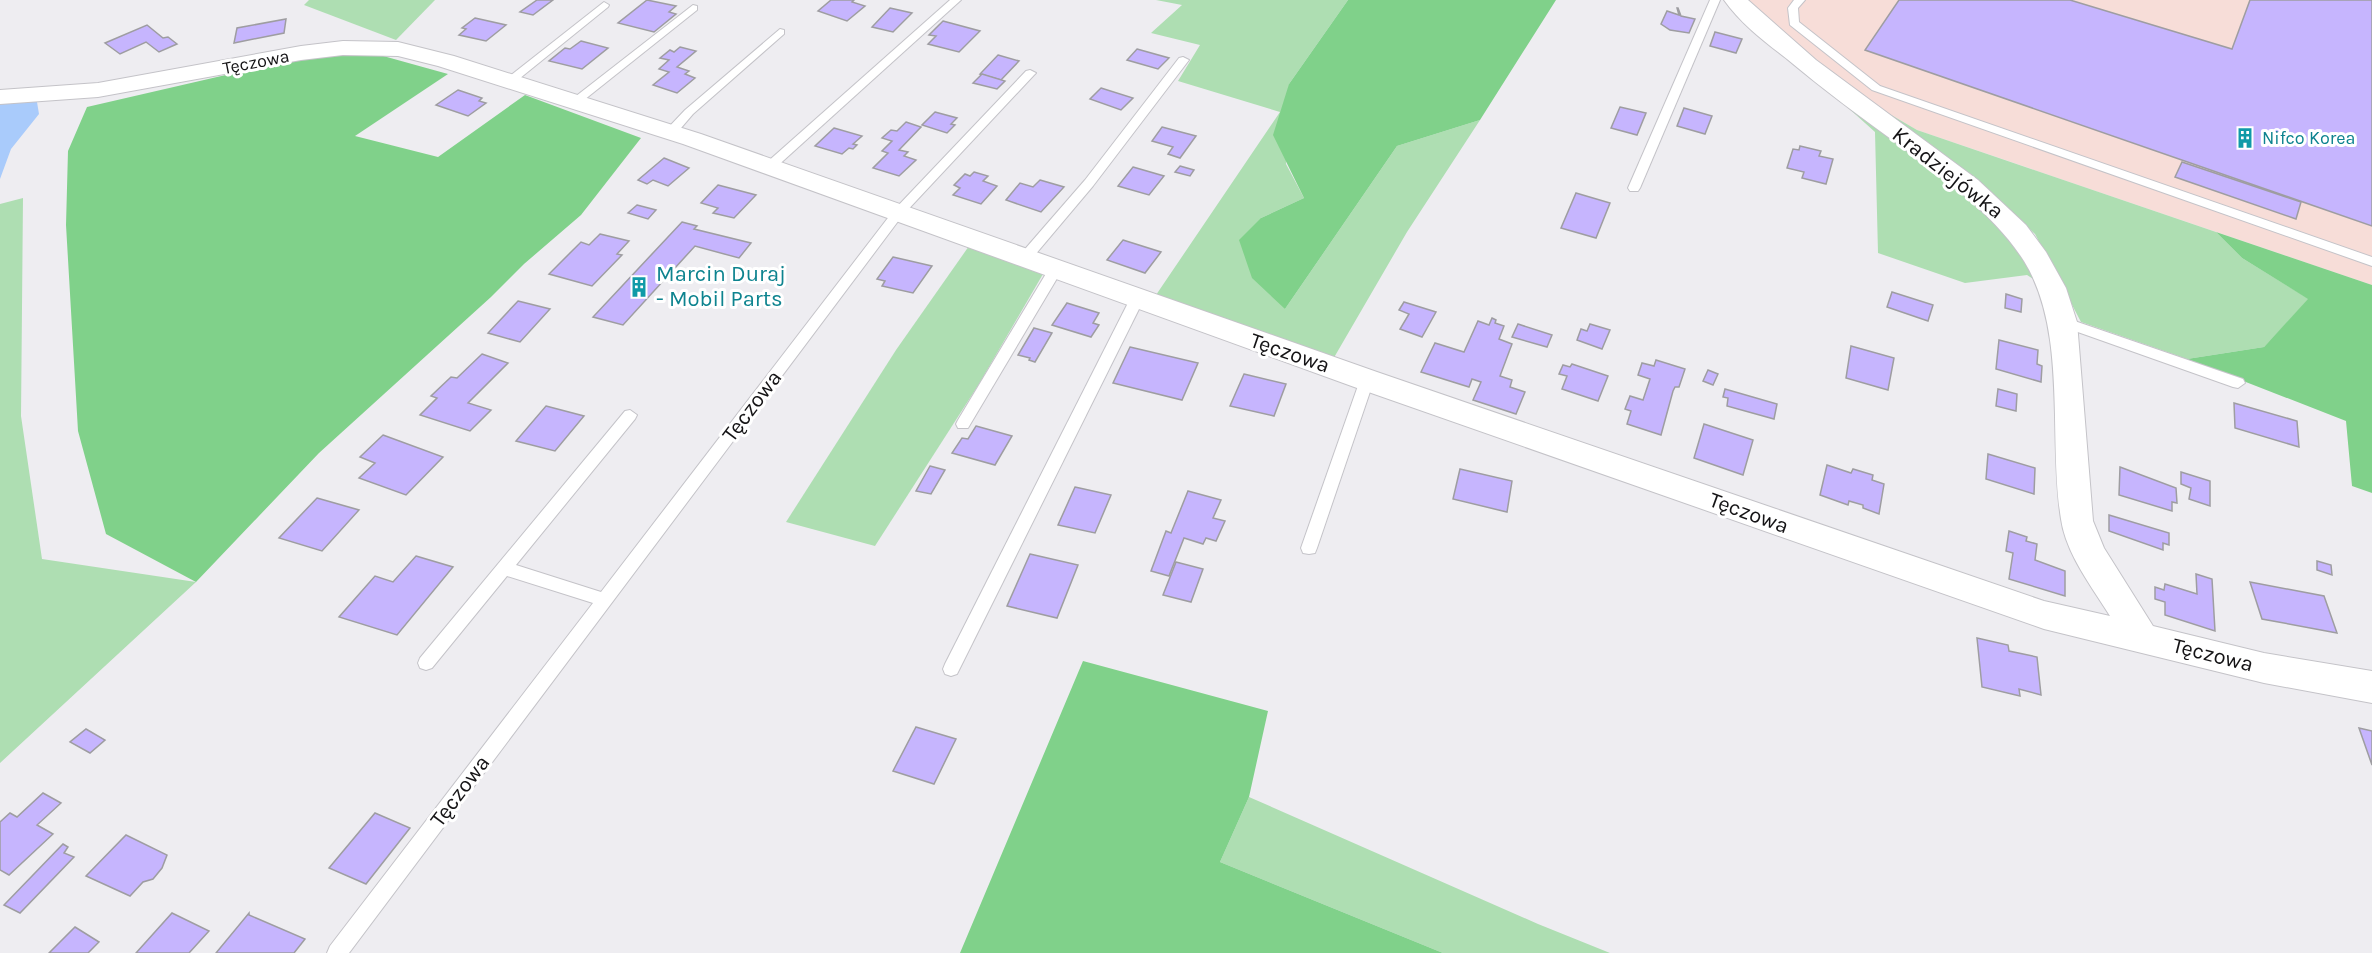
<svg xmlns="http://www.w3.org/2000/svg" width="2372" height="953" font-family="Karla,sans-serif">
<style>
.industrial{fill:#f7ddd8}
.green{fill:#aedeb2}
.forest{fill:#80d18a}
.water{fill:#a9cbfb}
.building{fill:#c6b5fe;stroke:#9e9da1;stroke-width:1.5}
.lines{fill:none;stroke-linecap:round;stroke-linejoin:round}
.lane-casing{stroke:#c4c3c8;stroke-width:2}
.street-casing{stroke:#c4c3c8;stroke-width:2}
.lane{fill:#fff;fill-rule:evenodd}
.street{fill:#fff;fill-rule:evenodd}
.labels{text-anchor:middle;dominant-baseline:central;stroke-width:6;stroke-linejoin:round;paint-order:stroke}
.far-street-label{font-size:18px;fill:#141315;stroke:#fff}
.far-culture-label{font-size:18px;fill:#0d838f;stroke:#fff;text-anchor:start}
.street-label{font-size:22px;fill:#141315;stroke:#fff}
.culture-label{font-size:22px;fill:#0d838f;stroke:#fff;text-anchor:start}
</style>
<rect width="100%" height="100%" fill="#eeedf1"/>
<polygon class="industrial" points="1747,0 2372,0 2372,285 1917,130 1881,109 1814,61"/>
<g class="green">
<polygon points="309,0 435,0 396,40 304,5"/>
<polygon points="1156,0 1348,0 1289,84 1286,164 1304,198 1261,218 1285,309 1397,146 1480,120 1407,232 1332,361 1156,295 1280,112 1178,81 1200,45 1151,33 1182,5"/>
<polygon points="1845,105 1953,180 2012,234 2043,285 2027,275 1965,283 1878,253 1875,132"/>
<polygon points="1881,109 1917,130 2216,232 2242,258 2309,299 2264,347 2187,359 2081,322 2035,234 1970,176"/>
<polygon points="23,198 21,416 42,559 196,582 0,763 0,204"/>
<polygon points="969,246 1043,274 979,384 875,546 786,522 896,350"/>
<polygon points="1249,797 1538,924 1610,953 1443,953 1220,862"/>
</g>
<g class="forest">
<polygon points="1348,0 1556,0 1480,120 1397,146 1285,309 1252,278 1239,240 1261,218 1304,198 1273,135 1289,84"/>
<polygon points="376,54 448,74 355,136 438,157 525,95 641,138 581,215 524,264 491,297 319,453 196,582 106,534 78,431 66,225 68,151 87,107 299,58"/>
<polygon points="2216,232 2372,285 2372,493 2352,486 2346,421 2187,359 2264,347 2308,299 2242,258"/>
<polygon points="1083,661 1268,711 1249,797 1220,862 1443,953 960,953"/>
</g>
<polygon class="water" points="0,102 37,102 39,114 11,149 0,179"/>
<g class="building">
<polygon points="537,0 553,0 533,15 520,12"/>
<polygon points="647,0 676,6 669,12 676,14 654,32 618,23"/>
<polygon points="831,0 854,0 852,2 865,6 847,21 818,11"/>
<polygon points="1899,0 2070,0 2232,49 2250,0 2372,0 2372,226 1865,50"/>
<polygon points="890,8 912,13 893,32 872,27"/>
<polygon points="1677,8 1678,8 1681,16 1695,19 1689,33 1670,30 1661,24 1667,11 1679,15"/>
<polygon points="475,18 506,25 486,41 459,35 466,29 462,28"/>
<polygon points="286,19 284,33 234,43 237,28"/>
<polygon points="943,21 980,31 959,52 928,44 936,36 929,35"/>
<polygon points="147,25 163,38 168,37 177,44 159,52 146,42 120,54 105,43"/>
<polygon points="1715,32 1742,39 1736,53 1710,46"/>
<polygon points="581,41 608,48 582,69 549,61 565,48 570,49"/>
<polygon points="680,47 696,51 677,67 689,71 685,74 695,78 677,93 653,85 669,72 659,69 669,60 660,58 670,50 674,52"/>
<polygon points="1137,49 1169,58 1158,69 1127,60"/>
<polygon points="998,55 1019,61 1001,80 980,74"/>
<polygon points="982,74 1005,81 997,89 973,83"/>
<polygon points="1101,88 1133,98 1121,110 1090,99"/>
<polygon points="458,90 482,98 479,101 486,103 468,116 436,105"/>
<polygon points="1620,107 1646,113 1637,135 1611,128"/>
<polygon points="1684,108 1712,116 1705,134 1677,126"/>
<polygon points="935,112 957,118 951,124 955,125 947,133 922,125"/>
<polygon points="906,122 921,127 899,150 908,152 904,156 916,160 899,176 873,168 888,153 882,151 892,141 882,138 891,130 897,131"/>
<polygon points="1162,127 1196,136 1180,158 1168,154 1173,147 1152,141"/>
<polygon points="834,128 862,136 853,144 857,145 853,149 849,148 842,154 815,146"/>
<polygon points="1800,146 1821,151 1819,156 1833,159 1826,184 1802,178 1804,172 1787,168 1793,149 1799,150"/>
<polygon points="664,158 689,168 668,186 653,180 647,184 638,180"/>
<polygon points="2182,162 2301,202 2296,219 2175,177"/>
<polygon points="1180,166 1194,170 1190,176 1175,172"/>
<polygon points="1133,167 1164,176 1149,195 1118,186"/>
<polygon points="974,172 988,176 983,181 997,186 981,204 953,195 960,188 954,185 965,174 970,176"/>
<polygon points="1040,180 1064,187 1041,212 1006,200 1020,183 1033,187"/>
<polygon points="718,185 756,195 734,218 713,213 718,208 701,203"/>
<polygon points="1576,193 1610,203 1596,238 1561,228"/>
<polygon points="637,205 656,210 648,219 628,213"/>
<polygon points="682,222 697,226 694,229 751,243 739,258 695,246 623,325 593,317"/>
<polygon points="600,234 629,241 617,254 622,255 592,286 549,274 581,242 589,245"/>
<polygon points="1123,240 1161,252 1145,273 1107,260"/>
<polygon points="893,257 932,266 913,293 882,286 885,281 877,279"/>
<polygon points="1892,292 1933,305 1928,321 1887,307"/>
<polygon points="2006,294 2022,299 2021,312 2005,308"/>
<polygon points="518,301 550,309 520,342 488,333"/>
<polygon points="1404,302 1436,312 1422,337 1400,329 1409,314 1399,310"/>
<polygon points="1067,303 1099,313 1093,323 1099,325 1091,337 1052,325"/>
<polygon points="1492,318 1496,320 1495,323 1504,326 1499,339 1512,344 1500,376 1512,380 1510,387 1525,392 1516,414 1473,400 1481,382 1472,379 1469,387 1421,372 1435,343 1464,352 1478,321 1489,325"/>
<polygon points="1518,324 1552,335 1547,347 1512,337"/>
<polygon points="1590,324 1610,330 1602,349 1577,340 1581,329 1587,331"/>
<polygon points="1034,328 1052,333 1035,362 1029,360 1030,358 1018,355"/>
<polygon points="1999,340 2038,350 2037,364 2042,366 2041,382 1996,369"/>
<polygon points="1851,346 1894,358 1888,390 1846,378"/>
<polygon points="1130,347 1198,363 1182,400 1113,383"/>
<polygon points="482,354 508,363 468,403 491,410 470,431 420,415 437,398 431,396 451,377 457,378"/>
<polygon points="1656,360 1685,369 1679,387 1675,387 1673,391 1661,435 1627,424 1631,411 1625,409 1630,396 1643,400 1650,379 1638,375 1642,363 1654,366"/>
<polygon points="1572,364 1608,376 1598,401 1562,389 1567,376 1559,374 1563,365 1570,367"/>
<polygon points="1708,370 1718,374 1713,385 1703,381"/>
<polygon points="1244,374 1286,384 1274,416 1230,406"/>
<polygon points="1725,389 1777,404 1774,419 1727,406 1728,398 1723,397"/>
<polygon points="1998,389 2017,394 2016,411 1996,406"/>
<polygon points="2234,403 2297,421 2299,447 2235,428"/>
<polygon points="546,406 584,416 555,451 516,441"/>
<polygon points="1704,424 1753,440 1743,475 1694,458"/>
<polygon points="976,426 1012,436 995,465 952,453 962,438 968,439"/>
<polygon points="383,435 443,457 406,495 359,478 375,463 360,457"/>
<polygon points="1988,454 2035,468 2034,494 1986,479"/>
<polygon points="1827,465 1851,473 1853,469 1873,475 1872,480 1884,484 1879,514 1863,508 1863,505 1849,501 1848,505 1820,495"/>
<polygon points="930,466 945,470 931,494 916,491"/>
<polygon points="2120,467 2176,488 2177,503 2172,502 2172,511 2119,495"/>
<polygon points="1460,469 1512,481 1507,512 1453,499"/>
<polygon points="2181,472 2210,481 2210,506 2189,499 2191,488 2181,484"/>
<polygon points="1075,487 1111,495 1095,533 1058,525"/>
<polygon points="1188,491 1221,500 1213,518 1225,521 1216,541 1206,538 1203,544 1184,538 1169,576 1151,571 1166,531 1171,533"/>
<polygon points="317,498 359,510 322,551 279,538"/>
<polygon points="2109,515 2169,533 2169,545 2163,543 2163,550 2109,531"/>
<polygon points="2009,531 2027,537 2026,541 2037,544 2035,560 2065,571 2065,596 2009,579 2013,553 2006,551"/>
<polygon points="1030,554 1078,565 1057,618 1007,606"/>
<polygon points="416,556 453,567 397,635 339,617 375,576 393,582"/>
<polygon points="2317,561 2331,565 2332,575 2317,570"/>
<polygon points="1176,562 1203,569 1191,602 1163,595"/>
<polygon points="2196,574 2212,579 2215,631 2165,615 2165,602 2155,599 2155,587 2164,590 2165,584 2197,594"/>
<polygon points="2250,582 2324,596 2337,633 2262,619"/>
<polygon points="1977,638 2008,645 2009,651 2037,657 2041,695 2019,689 2020,696 1982,687"/>
<polygon points="916,727 956,739 934,784 893,771"/>
<polygon points="2359,728 2372,731 2372,765"/>
<polygon points="86,729 105,740 90,753 70,742"/>
<polygon points="43,793 61,803 37,825 53,834 9,875 0,870 0,822 10,813 17,817"/>
<polygon points="375,813 410,828 366,884 329,868"/>
<polygon points="126,835 167,855 162,868 153,879 143,882 130,896 86,876"/>
<polygon points="63,844 68,847 64,853 74,857 20,913 4,905"/>
<polygon points="172,913 209,931 189,953 136,953"/>
<polygon points="249,913 249,915 305,939 294,953 216,953"/>
<polygon points="75,927 99,942 88,953 49,953"/>
</g>
<g class="lines">
<g class="lane-casing">
<g id="lane">
<polygon points="950,0 961,0 773,170 765,170 765,164"/>
<polygon points="1710,0 1720,0 1640,188 1638,191 1630,191 1628,188"/>
<polygon points="1794,0 1805,0 1798,8 1799,22 1880,86 2372,257 2372,266 1872,90 1790,25 1788,8"/>
<polygon points="604,2 609,5 608,7 514,83 506,83 506,79"/>
<polygon points="693,5 697,6 697,10 579,104 571,104 571,100"/>
<polygon points="780,29 784,30 784,34 693,114 675,135 667,135 667,129 685,110"/>
<polygon points="1183,57 1189,60 1093,186 1029,262 1019,262 1018,259 1019,256 1085,180 1179,58"/>
<polygon points="1030,70 1036,73 1034,75 902,216 349,953 327,953 330,946 593,603 507,576 432,668 426,670 420,668 418,663 420,658 625,411 630,410 637,415 635,419 516,565 601,592 894,210 1026,71"/>
<polygon points="1055,266 1062,270 968,428 958,428 956,424 958,420 1050,267"/>
<polygon points="1137,294 1144,299 957,674 951,676 945,674 943,669 945,664 1130,299"/>
<polygon points="2063,317 2243,379 2245,383 2238,388 2233,387 2058,325 2056,322"/>
<polygon points="1367,375 1374,380 1317,548 1315,553 1309,554 1303,553 1301,548 1360,380"/>
</g>
</g>
<g class="street-casing">
<path id="street" d="M1724,0H1748L1816,60L1978,180L2026,225L2046,252L2066,288L2077,322L2093,521L2104,548L2153,626L2264,653L2372,671V703L2264,683L2044,629L1357,388L683,144L438,66L398,56L343,55L301,60L98,97L0,104V90L98,83L301,46L343,41L398,42L454,56L701,134L1377,372L2044,601L2110,616C2092,587 2066,554 2061,519C2048,439 2068,332 2024,261C1994,214 1946,180 1902,147C1863,119 1824,90 1787,59C1765,42 1740,23 1724,0Z"/>
</g>
<use href="#lane" class="lane"/>
<use href="#street" class="street"/>
</g>
<defs>
<g id="building-bare" transform="scale(1.62)"><path d="M-4-6H4V6H1V3H-1V6H-4ZM-2.5-4.3h1.7v1.8h-1.7ZM.8-4.3h1.7v1.8H.8ZM-2.5-1h1.7V.8h-1.7ZM.8-1h1.7V.8H.8Z" fill="#0f9aa8" stroke="#fff" stroke-width="2.5" paint-order="stroke"/></g>
</defs>
<g fill-rule="evenodd">
<use href="#building-bare" x="2245" y="138"/>
<use href="#building-bare" x="639" y="287"/>
</g>
<g class="labels">
<g class="far-street-label">
<text transform="translate(256 62) rotate(-11)">Tęczowa</text>
</g>
<g class="far-culture-label">
<text x="2262" y="138">Nifco Korea</text>
</g>
<g class="street-label">
<text transform="translate(1948 173) rotate(38)">Kradziejówka</text>
<text transform="translate(1290 353) rotate(19)">Tęczowa</text>
<text transform="translate(752 406) rotate(-53)">Tęczowa</text>
<text transform="translate(1749 513) rotate(20)">Tęczowa</text>
<text transform="translate(2213 655) rotate(14)">Tęczowa</text>
<text transform="translate(460 791) rotate(-53)">Tęczowa</text>
</g>
<g class="culture-label">
<text x="656" y="274">Marcin Duraj<tspan x="656" dy="25">- Mobil Parts</tspan></text>
</g>
</g>
</svg>
